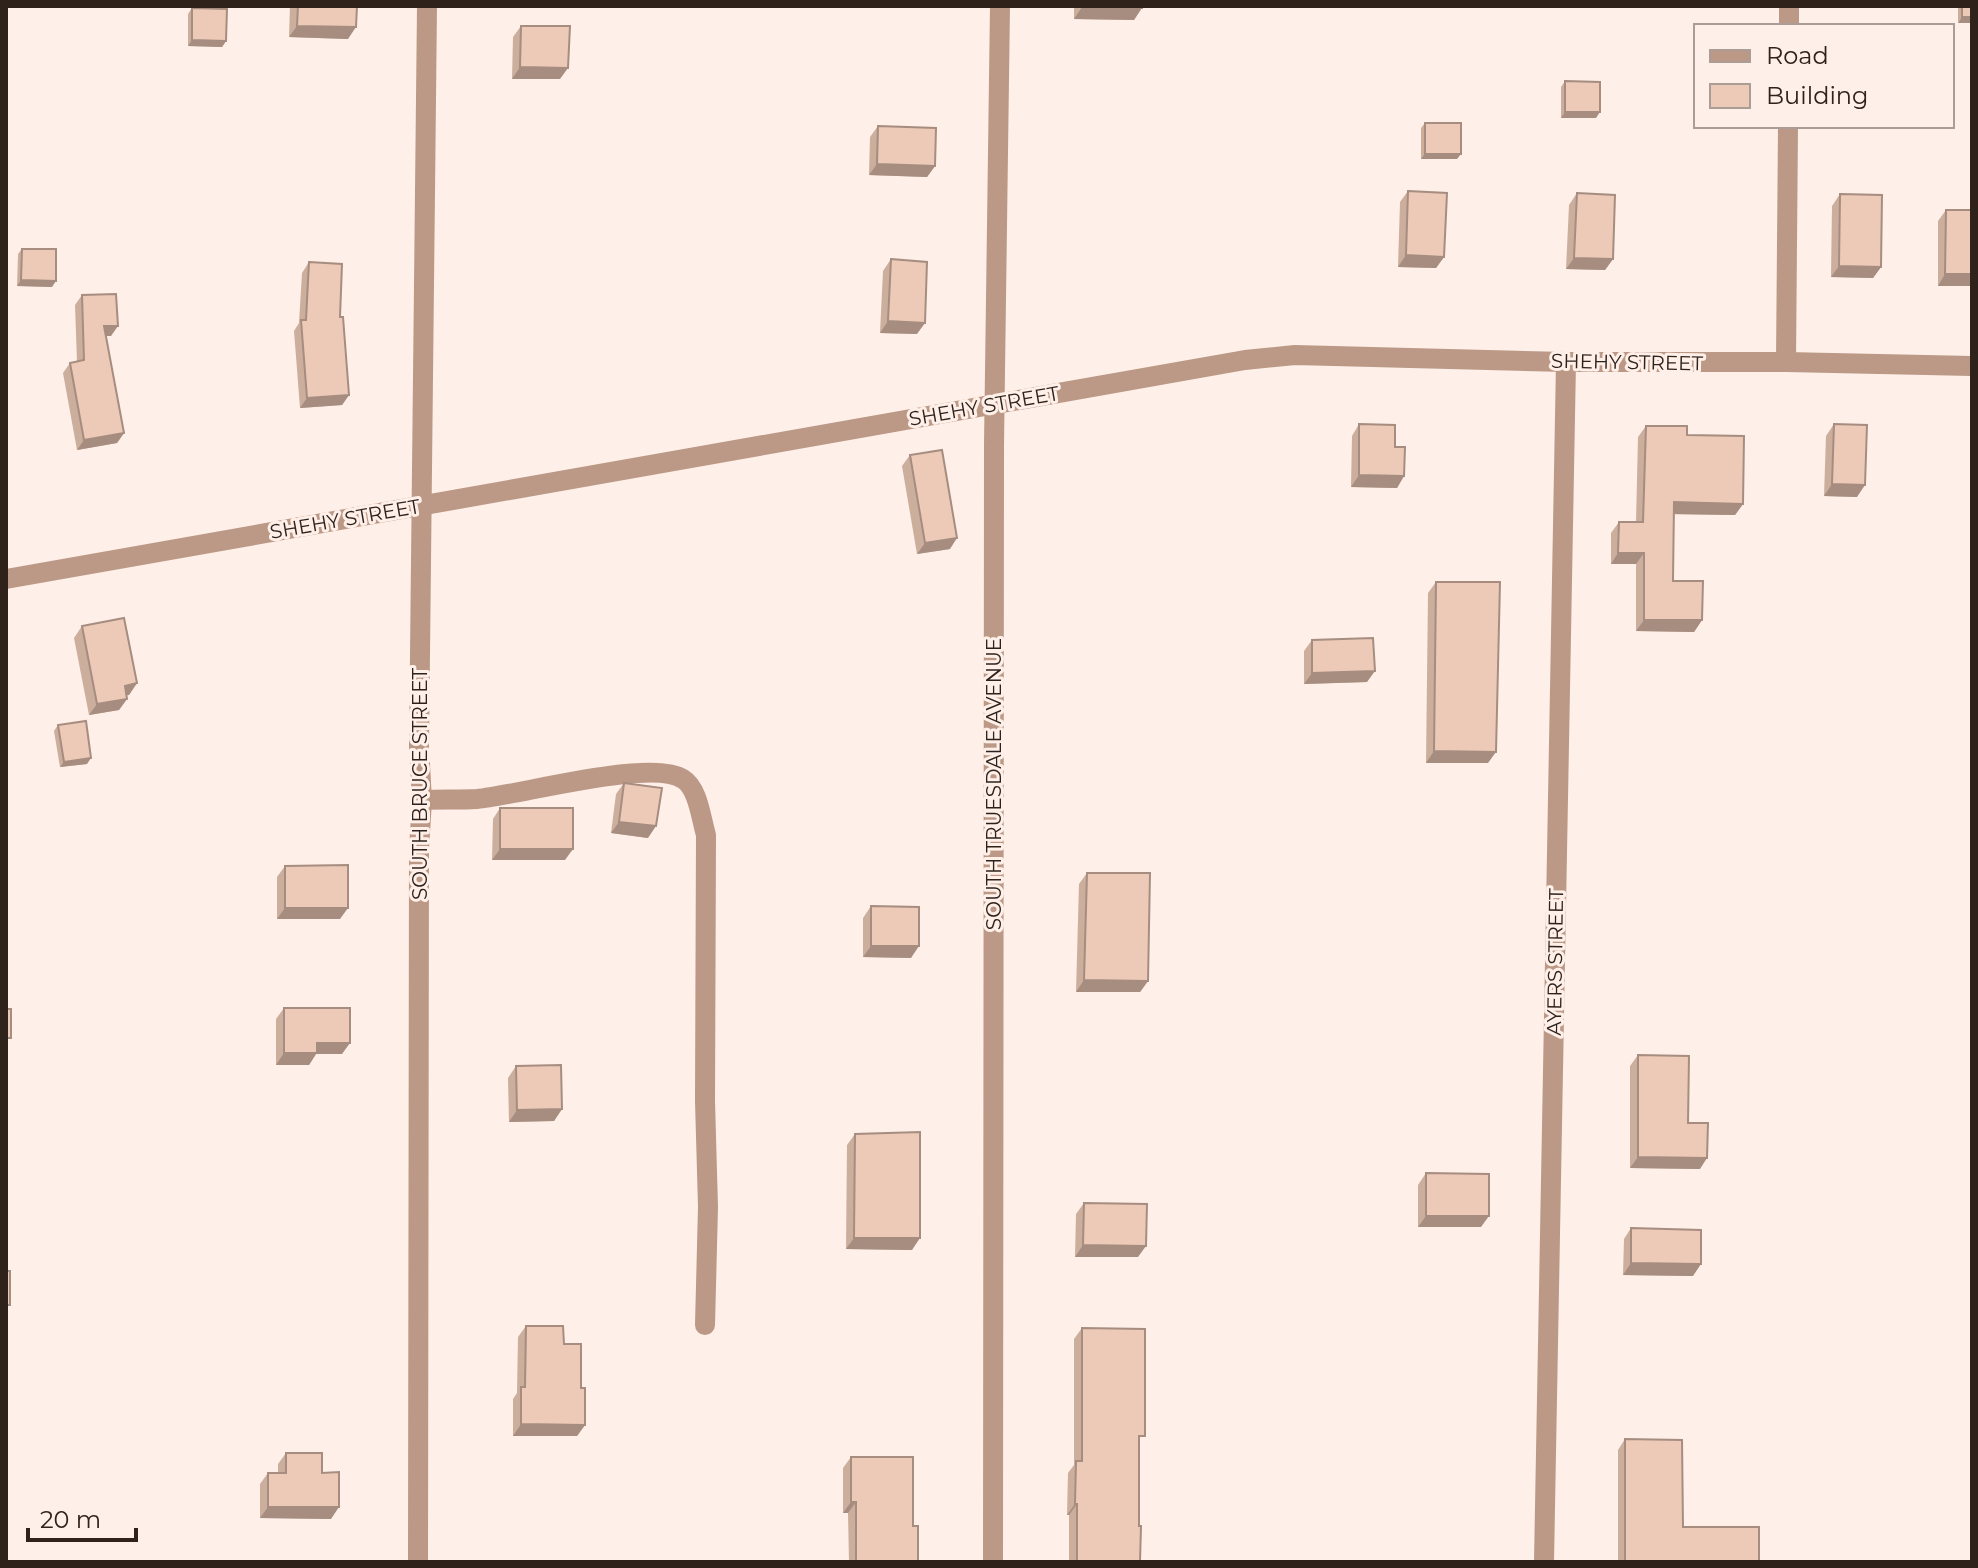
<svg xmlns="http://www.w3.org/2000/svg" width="1978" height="1568" font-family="Montserrat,sans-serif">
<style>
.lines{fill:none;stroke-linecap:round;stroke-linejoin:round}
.minor{stroke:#bb9986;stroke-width:20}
.tertiary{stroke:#bb9986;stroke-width:20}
.wall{fill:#ccae9d}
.shaded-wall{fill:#a68d80}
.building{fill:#edcab7;stroke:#a68d80;stroke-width:2}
.labels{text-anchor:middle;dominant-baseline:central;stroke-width:6;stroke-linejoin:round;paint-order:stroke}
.street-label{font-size:20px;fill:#2f221b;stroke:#feefe8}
</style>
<rect width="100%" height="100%" fill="#feefe8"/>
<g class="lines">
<g class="minor">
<polyline points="1789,26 1789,6"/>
<polyline points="1786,362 1788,126"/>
<path d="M422,800C440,799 459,800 477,799C520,795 652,758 683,779C698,788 701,818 706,835L705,1101L708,1207L705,1325"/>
<polyline points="418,1562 419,849 422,800 419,747 427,6"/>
<polyline points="993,1562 994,445 1000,6"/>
<polyline points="1544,1562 1566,362"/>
</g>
<polyline class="tertiary" points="6,579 1245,360 1295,355 1566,362 1786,362 1972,366"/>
</g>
<g class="wall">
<polygon points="290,6 357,6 348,39 289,37"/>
<polygon points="1074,6 1142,6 1134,20 1074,19"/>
<polygon points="1958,6 1972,6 1958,23"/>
<polygon points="192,8 226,41 222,47 188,46 188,14"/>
<polygon points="521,26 560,79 512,79 513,37"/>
<polygon points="1565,81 1596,118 1561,118 1561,87"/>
<polygon points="1425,123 1457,159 1421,159 1421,128"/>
<polygon points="878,126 935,166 927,177 869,175 870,137"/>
<polygon points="1408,191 1444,257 1436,268 1398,267 1400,202"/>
<polygon points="1577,193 1613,259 1605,270 1566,269 1569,205"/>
<polygon points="1840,194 1881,267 1873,278 1831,277 1832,206"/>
<polygon points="1946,210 1972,210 1972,286 1938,286 1938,221"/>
<polygon points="22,249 52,287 17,286 18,254"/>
<polygon points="891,259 917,334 880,333 883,271"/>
<polygon points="309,262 340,317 349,395 342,405 300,408 294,331 299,323 302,273"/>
<polygon points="82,295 111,336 106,336 124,433 117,443 77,450 63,373 70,363 77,362 75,305"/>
<polygon points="1359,424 1395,447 1404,476 1397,488 1351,487 1352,436"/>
<polygon points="1834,424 1857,497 1824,496 1826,436"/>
<polygon points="1646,426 1687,435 1743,504 1735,515 1674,514 1673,581 1702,620 1694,632 1636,631 1636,564 1611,564 1611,533 1619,522 1636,522 1638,437"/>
<polygon points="910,455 950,549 917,554 902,466"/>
<polygon points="1436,582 1488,763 1426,763 1428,593"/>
<polygon points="82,626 137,683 129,695 126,695 127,699 119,710 89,715 74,638"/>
<polygon points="1312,640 1367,682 1304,684 1304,651"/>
<polygon points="58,725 87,764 60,767 54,731"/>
<polygon points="624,783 648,838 611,833 616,794"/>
<polygon points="500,808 565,860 492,860 493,819"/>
<polygon points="285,866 340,919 277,919 277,877"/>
<polygon points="1087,873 1148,981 1140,992 1076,992 1079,884"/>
<polygon points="871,906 911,958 863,957 863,918"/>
<polygon points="284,1008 342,1054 316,1054 309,1065 276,1065 276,1019"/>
<polygon points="1638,1055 1688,1123 1700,1169 1630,1168 1630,1066"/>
<polygon points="516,1066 562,1109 554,1121 509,1122 508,1078"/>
<polygon points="855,1134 912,1250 846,1249 847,1145"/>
<polygon points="1426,1173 1481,1227 1418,1227 1418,1185"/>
<polygon points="1084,1203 1138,1257 1075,1257 1076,1214"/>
<polygon points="1631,1228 1693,1276 1623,1275 1624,1239"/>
<polygon points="526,1326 564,1344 581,1388 585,1425 577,1436 513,1436 513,1399 517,1393 518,1337"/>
<polygon points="1082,1328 1139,1445 1139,1526 1140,1562 1069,1562 1069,1515 1067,1515 1068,1473 1074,1465 1074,1339"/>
<polygon points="1625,1439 1683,1527 1758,1562 1618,1562 1618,1450"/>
<polygon points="1972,1442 1972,1483 1970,1482"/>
<polygon points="286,1453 322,1473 331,1519 260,1518 260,1484 268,1473 278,1473 278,1464"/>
<polygon points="851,1457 913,1526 918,1562 849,1562 848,1513 843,1513 843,1468"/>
</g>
<g class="shaded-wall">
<polygon points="1082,7 1142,8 1134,20 1074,19"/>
<polygon points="1962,17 1972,17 1972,23 1958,23"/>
<polygon points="297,26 356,27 348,39 289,37"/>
<polygon points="192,40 226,41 222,47 188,46"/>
<polygon points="520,67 568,68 560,79 512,79"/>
<polygon points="1565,112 1600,112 1596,118 1561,118"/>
<polygon points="1425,154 1461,154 1457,159 1421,159"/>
<polygon points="877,164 935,166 927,177 869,175"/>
<polygon points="1406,255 1444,257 1436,268 1398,267"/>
<polygon points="1574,258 1613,259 1605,270 1566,269"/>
<polygon points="1839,266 1881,267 1873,278 1831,277"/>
<polygon points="1945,274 1972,274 1972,286 1938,286"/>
<polygon points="21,280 56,281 52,287 17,286"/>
<polygon points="888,321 925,323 917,334 880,333"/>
<polygon points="104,326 118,326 111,336 97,336"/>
<polygon points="349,395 342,405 300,408 307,398"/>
<polygon points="124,433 117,443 77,450 84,440"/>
<polygon points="1359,475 1404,476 1397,488 1351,487"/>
<polygon points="1832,484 1865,485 1857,497 1824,496"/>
<polygon points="1674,502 1743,504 1735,515 1666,514"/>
<polygon points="957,538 950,549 917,554 925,543"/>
<polygon points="1618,553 1644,553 1636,564 1611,564"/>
<polygon points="1644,620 1702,620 1694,632 1636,631"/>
<polygon points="1375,671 1367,682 1304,684 1312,673"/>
<polygon points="137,683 129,695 117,697 125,686"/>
<polygon points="127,699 119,710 89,715 97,704"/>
<polygon points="1434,751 1496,752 1488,763 1426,763"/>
<polygon points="91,758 87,764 60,767 64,762"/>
<polygon points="619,822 656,826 648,838 611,833"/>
<polygon points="500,849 573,849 565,860 492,860"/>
<polygon points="285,908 348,908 340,919 277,919"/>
<polygon points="871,946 919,946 911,958 863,957"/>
<polygon points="1084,980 1148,981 1140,992 1076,992"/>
<polygon points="317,1043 350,1043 342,1054 316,1054 309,1065 276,1065 284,1053"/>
<polygon points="562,1109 554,1121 509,1122 517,1110"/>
<polygon points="1638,1157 1707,1158 1700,1169 1630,1168"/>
<polygon points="1426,1216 1489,1216 1481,1227 1418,1227"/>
<polygon points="854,1238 920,1238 912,1250 846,1249"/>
<polygon points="1083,1245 1146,1246 1138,1257 1075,1257"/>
<polygon points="1631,1263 1701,1264 1693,1276 1623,1275"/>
<polygon points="521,1424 585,1425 577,1436 513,1436"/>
<polygon points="851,1502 856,1502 848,1513 843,1513"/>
<polygon points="1075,1504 1077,1504 1069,1515 1067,1515"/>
<polygon points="268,1507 339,1507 331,1519 260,1518"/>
</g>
<g class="building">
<polygon points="298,6 357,6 356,27 297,26"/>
<polygon points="1082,6 1142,6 1142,8 1082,7"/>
<rect x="1962" y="6" width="10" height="11"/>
<polygon points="192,8 227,9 226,41 192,40"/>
<polygon points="521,26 570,26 568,68 520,67"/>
<polygon points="1565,81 1600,82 1600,112 1565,112"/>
<rect x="1425" y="123" width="36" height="31"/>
<polygon points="878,126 936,128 935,166 877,164"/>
<polygon points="1408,191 1447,193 1444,257 1406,255"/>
<polygon points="1577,193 1615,195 1613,259 1574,258"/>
<polygon points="1840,194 1882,195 1881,267 1839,266"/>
<polygon points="1946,210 1972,210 1972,274 1945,274"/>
<polygon points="22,249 56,249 56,281 21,280"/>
<polygon points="891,259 927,262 925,323 888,321"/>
<polygon points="309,262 342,264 340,317 343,317 349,395 307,398 301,320 306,320"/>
<polygon points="116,294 118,326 104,326 124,433 84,440 70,363 84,360 82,295"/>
<polygon points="1359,424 1395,425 1395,447 1405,447 1404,476 1359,475"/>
<polygon points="1834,424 1867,425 1865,485 1832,484"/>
<polygon points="1646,426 1687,426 1687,435 1744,436 1743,504 1674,502 1673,581 1703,581 1702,620 1644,620 1644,553 1618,553 1619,522 1643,522"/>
<polygon points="942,450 957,538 925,543 910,455"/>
<polygon points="1436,582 1500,582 1496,752 1434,751"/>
<polygon points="124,618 137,683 125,686 127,699 97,704 82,626"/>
<polygon points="1373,638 1375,671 1312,673 1312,640"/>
<polygon points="86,721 91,758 64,762 58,725"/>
<polygon points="624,783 662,788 656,826 619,822"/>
<rect x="500" y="808" width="73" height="41"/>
<polygon points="348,865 348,908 285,908 285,866"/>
<polygon points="1087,873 1150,873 1148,981 1084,980"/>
<polygon points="871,906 919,907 919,946 871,946"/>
<polygon points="284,1008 350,1008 350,1043 317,1043 317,1053 284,1053"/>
<rect x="6" y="1009" width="5" height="29"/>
<polygon points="1638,1055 1689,1056 1688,1123 1708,1123 1707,1158 1638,1157"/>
<polygon points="561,1065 562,1109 517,1110 516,1066"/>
<polygon points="920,1132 920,1238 854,1238 855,1134"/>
<polygon points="1426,1173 1489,1174 1489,1216 1426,1216"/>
<polygon points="1084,1203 1147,1204 1146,1246 1083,1245"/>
<polygon points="1631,1228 1701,1230 1701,1264 1631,1263"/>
<rect x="6" y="1271" width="4" height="34"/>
<polygon points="526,1326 563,1326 564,1344 581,1344 581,1388 585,1388 585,1425 521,1424 521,1387 525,1387"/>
<polygon points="1082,1328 1145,1329 1145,1436 1139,1436 1139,1526 1141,1526 1140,1562 1077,1562 1077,1504 1075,1504 1076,1461 1082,1461"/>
<polygon points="1625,1439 1682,1440 1683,1527 1759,1527 1759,1561 1625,1562"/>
<polygon points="286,1453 322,1453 322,1473 339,1472 339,1507 268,1507 268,1473 286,1473"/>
<polygon points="851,1457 913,1457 913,1526 918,1526 918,1562 856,1562 856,1502 851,1502"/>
</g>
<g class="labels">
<g class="street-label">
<text transform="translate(1627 362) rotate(1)">SHEHY STREET</text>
<text transform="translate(984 406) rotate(-10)">SHEHY STREET</text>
<text transform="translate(345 519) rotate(-10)">SHEHY STREET</text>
<text transform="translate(420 784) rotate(-90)">SOUTH BRUCE STREET</text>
<text transform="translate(994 784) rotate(-90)">SOUTH TRUESDALE AVENUE</text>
<text transform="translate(1555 962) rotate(-89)">AYERS STREET</text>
</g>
</g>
<rect width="1978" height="1568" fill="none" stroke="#2f221b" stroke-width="16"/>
<rect x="1694" y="24" width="260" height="104" fill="#feefe8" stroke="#ab9d96" stroke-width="2"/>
<rect x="1710" y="50" width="40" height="12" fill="#bb9986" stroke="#ab9d96" stroke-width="2"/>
<text x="1766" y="64" font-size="24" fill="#2f221b">Road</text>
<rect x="1710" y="84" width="40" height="24" fill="#edcab7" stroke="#ab9d96" stroke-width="2"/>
<text x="1766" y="104" font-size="24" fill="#2f221b">Building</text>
<path d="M28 1528v12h108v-12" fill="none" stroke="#2f221b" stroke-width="4"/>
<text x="40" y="1528" font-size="24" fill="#2f221b" stroke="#feefe8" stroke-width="6" paint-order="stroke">20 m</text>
</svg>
